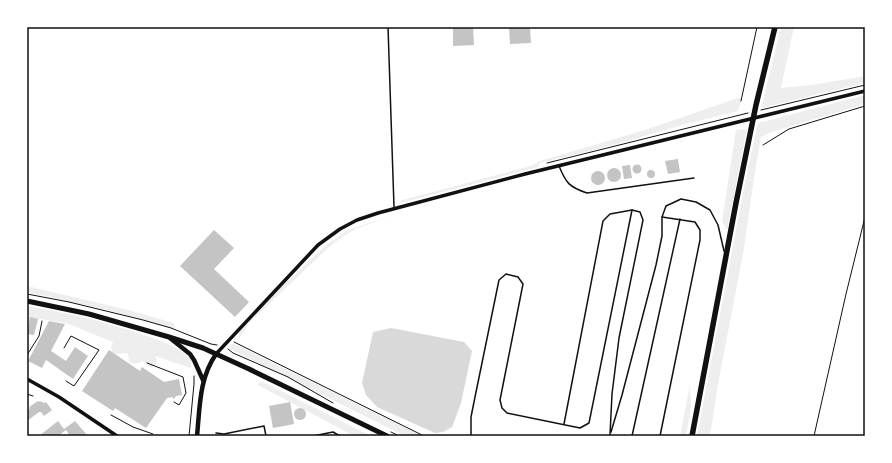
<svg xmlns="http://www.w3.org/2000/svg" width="892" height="463" font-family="Raleway,sans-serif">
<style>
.green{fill:#eee}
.water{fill:#d9d9d9}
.building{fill:#c4c4c4}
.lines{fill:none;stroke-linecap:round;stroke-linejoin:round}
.path{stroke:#111;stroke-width:1}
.service{stroke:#111;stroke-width:1.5}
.minor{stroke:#111;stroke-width:3.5}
.tertiary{stroke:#111;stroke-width:4.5}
.secondary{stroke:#111;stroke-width:5}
.primary{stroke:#111;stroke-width:5.5}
.neatline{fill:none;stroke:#111;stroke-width:1.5}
</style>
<rect width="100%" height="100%" fill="#fff"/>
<g class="green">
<polygon points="781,27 794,27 781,88 811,85 865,76 865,83 761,108"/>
<polygon points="865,95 865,104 772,132 761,137 754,178 743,254 718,384 710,436 697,436 746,177 758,123"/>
<polygon points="738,98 742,98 738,111 686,124 606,147 544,162 540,163 538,167 401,203 399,201 531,166 540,161 648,129"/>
<polygon points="747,129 727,231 722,221 736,130"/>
<polygon points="393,215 356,229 342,237 328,248 248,324 239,339 239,330 262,305 326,245 348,230"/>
<polygon points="27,286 128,310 174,323 175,329 111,311 27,292"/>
<path d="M27,306C64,312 99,320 135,332C155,339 176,344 192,360L191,368L155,356L157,359L156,364L151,368L142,361C138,364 134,365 129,362L128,353L115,354L112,353L111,346L113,342L66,323L33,318L27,325Z"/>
<polygon points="231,344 234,344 255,354 422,436 405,436 230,349 229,348"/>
<polygon points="263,382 371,436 354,436 258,385 259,383"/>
<polygon points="690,385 691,407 686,436 680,436"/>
</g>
<polygon class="water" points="391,328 464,342 472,351 461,403 452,427 443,432 435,433 377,407 366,395 362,383 373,332"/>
<g class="building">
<polygon points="453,27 473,27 474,45 453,46"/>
<polygon points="509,27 530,27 531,43 510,44"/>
<polygon points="678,159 680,172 668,174 665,161"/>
<circle cx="637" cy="169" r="4.5"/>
<polygon points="630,165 632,178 624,179 622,166"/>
<circle cx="614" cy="175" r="7"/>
<circle cx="651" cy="174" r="4"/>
<circle cx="598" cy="178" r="7"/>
<polygon points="214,230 234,248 214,269 249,302 235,317 180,266"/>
<polygon points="30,317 38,319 34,335 27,334"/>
<polygon points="49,321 65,324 51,351 66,361 75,347 88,356 73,379 46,360 42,368 28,361"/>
<polygon points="109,350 140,371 142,367 164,382 179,379 182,395 176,396 174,399 172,397 167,398 146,428 115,408 113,411 82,391"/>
<polygon points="38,401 39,402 40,401 44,403 46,402 52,410 44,416 41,412 39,412 27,421 27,409 29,409 30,408 29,407"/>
<polygon points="290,402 294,424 273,428 269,406"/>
<circle cx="300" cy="414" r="6"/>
<polygon points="58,421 64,429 75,421 87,435 70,436 66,430 58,436 39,436"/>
</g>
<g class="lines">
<g class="path">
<polyline points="741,101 757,27"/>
<polyline points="761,110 865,85"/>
<polyline points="763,145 789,129 865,106"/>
<polyline points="547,163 748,113"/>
<polyline points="27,294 69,302 143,320 171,328 211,344 217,345"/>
<polyline points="234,342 424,436"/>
<polyline points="64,348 71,336 99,350 74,386 66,381"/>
<polyline points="228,349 233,353 288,377 333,403"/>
<polyline points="27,355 39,336 42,321"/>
<polyline points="147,363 183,377 186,393 179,405 174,402"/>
<polyline points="27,394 33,396"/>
<polyline points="111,415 133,427 153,434"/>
<polyline points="391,432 399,436"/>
<polyline points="189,436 194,384 194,376"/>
<polyline points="814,436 846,294 865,217"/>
</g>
<g class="service">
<polyline points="388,27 394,207"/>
<path d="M559,166C566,183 569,187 587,193L694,178"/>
<polyline points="564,424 603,221 610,214 632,210 640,212 643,220 619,338 612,394 610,435"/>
<polyline points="611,432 622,395 656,265 662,236 662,217 666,206 681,199 696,202 710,210 718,225 724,251"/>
<polyline points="216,433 224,434 264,426 266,436"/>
<polyline points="313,436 333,432 340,436"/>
<polyline points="471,436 471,417 475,397 499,280 506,274 518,277 523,284 500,400 502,408 507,413 580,428 589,423 632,210"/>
<polyline points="632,436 680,219"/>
<polyline points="660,436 700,240 700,230 695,222 662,217"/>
</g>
<g class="minor">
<polyline points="216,354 318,245 340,229 357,220 378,213 525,174 865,91"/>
<polyline points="27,379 59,397 117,436"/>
</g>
<g class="tertiary">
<polyline points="170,338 190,354 194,360 203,380"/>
<path d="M197,436C200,406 199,379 216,354"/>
</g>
<polyline class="secondary" points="27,301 89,314 169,337 203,348 249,369 387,436"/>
<polyline class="primary" points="692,436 736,203 756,105 775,27"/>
</g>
<rect width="892" height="463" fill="none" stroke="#ffffff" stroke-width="56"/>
<rect x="28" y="28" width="836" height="407" class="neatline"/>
</svg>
